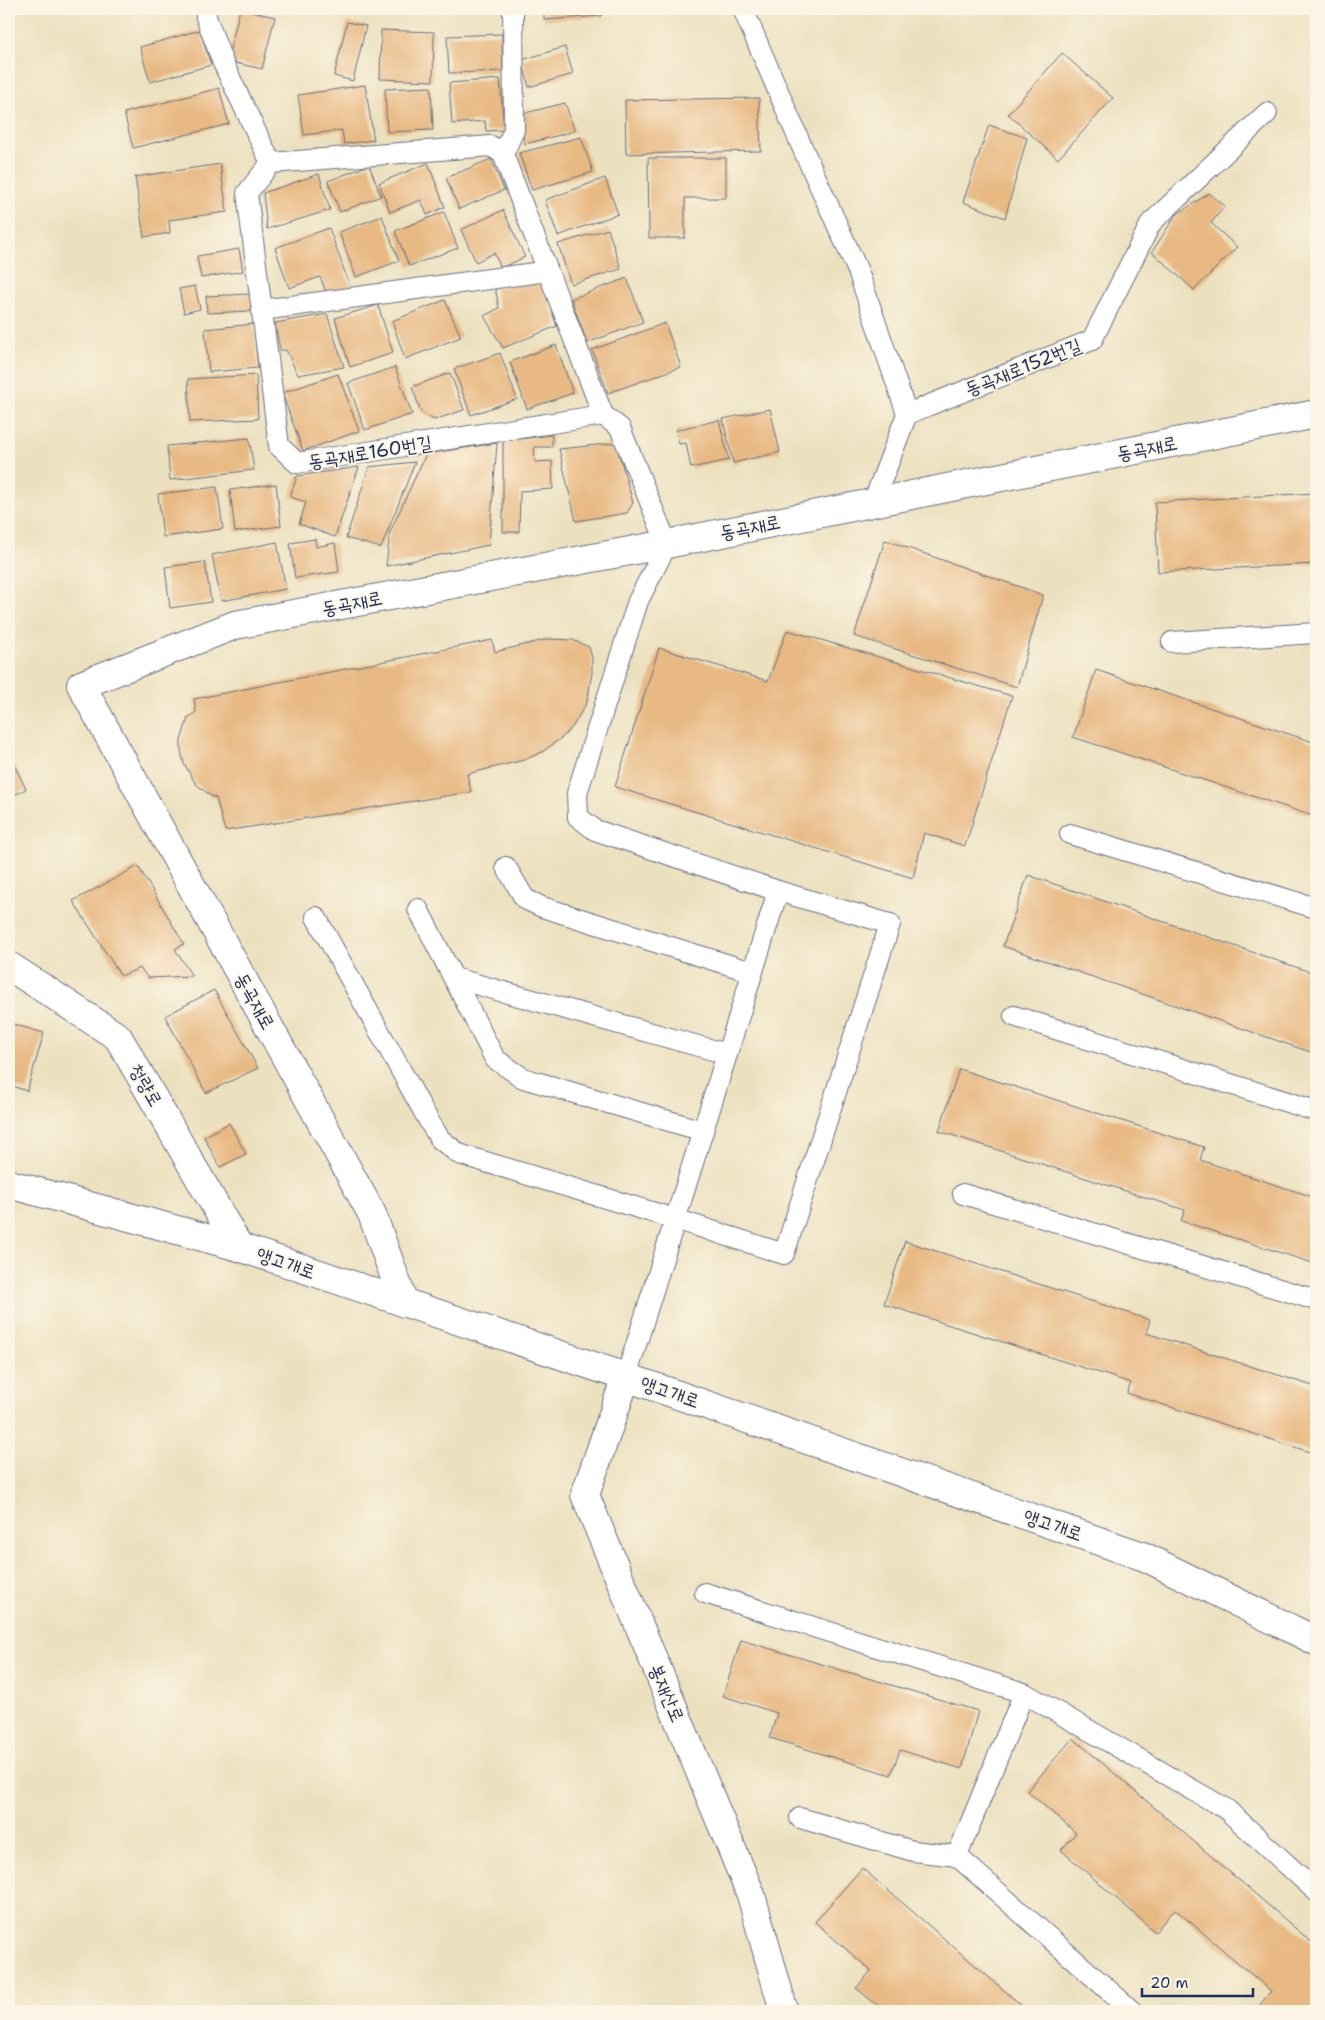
<svg xmlns="http://www.w3.org/2000/svg" width="1325" height="2020" font-family="'Shantell Sans','Poor Story',sans-serif">
<style>
.building{fill:#e8b983}
.lines{fill:none;stroke-linecap:round;stroke-linejoin:round}
.lane-casing{stroke:#646d80;stroke-width:22}
.street-casing{stroke:#646d80;stroke-width:30}
.secondary-casing{stroke:#646d80;stroke-width:30}
.lane{stroke:#fff;stroke-width:20}
.street{stroke:#fff;stroke-width:28}
.secondary{stroke:#fff;stroke-width:28}
.labels{text-anchor:middle;dominant-baseline:central;stroke-width:4;stroke-linejoin:round;paint-order:stroke}
.street-label{font-size:19px;fill:#1b2f5e;stroke:#fcf5e5}
</style>
<rect width="100%" height="100%" fill="#fcf5e5"/>
<filter id="ink" filterUnits="userSpaceOnUse"><feTurbulence type="fractalNoise" baseFrequency=".02" numOctaves="2"/><feDisplacementMap in="SourceGraphic" scale="10" xChannelSelector="R" yChannelSelector="G"/><feConvolveMatrix kernelMatrix="1 2 1 2 8 2 1 2 1" color-interpolation-filters="sRGB"/></filter>
<filter id="wash" filterUnits="userSpaceOnUse"><feTurbulence type="fractalNoise" baseFrequency=".0096" numOctaves="4" result="noise"/><feDisplacementMap in="SourceGraphic" scale="20" xChannelSelector="R" yChannelSelector="G"/><feGaussianBlur stdDeviation="1.12" result="paint"/><feColorMatrix in="noise" values="0 0 0 0 0 0 0 0 0 0 0 0 0 0 0 0 0 1.4 0 .05"/><feComposite in="paint" operator="in"/></filter>
<g filter="url(#wash)">
<rect width="100%" height="100%" fill="#ece1bf"/>
<g id="blocks">
<g class="building">
<polygon points="240,9 275,17 262,69 227,61"/>
<polygon points="544,9 601,9 601,16 544,20"/>
<polygon points="347,22 366,26 353,81 334,76"/>
<polygon points="200,30 211,65 150,82 140,47"/>
<polygon points="381,30 434,32 433,81 380,79"/>
<polygon points="502,34 503,71 449,73 447,36"/>
<polygon points="565,47 573,74 529,87 522,60"/>
<polygon points="1062,53 1113,98 1058,159 1008,114"/>
<polygon points="500,79 504,130 486,131 485,121 452,124 449,83"/>
<polygon points="365,85 374,140 344,144 342,130 304,135 298,95"/>
<polygon points="431,87 433,130 387,132 385,89"/>
<polygon points="219,88 229,124 133,148 124,113"/>
<polygon points="759,98 761,151 626,154 625,100"/>
<polygon points="565,103 575,131 525,144 517,115"/>
<polygon points="989,125 1027,138 1005,218 963,202"/>
<polygon points="581,137 593,172 532,190 519,153"/>
<polygon points="648,158 726,158 726,198 685,198 685,238 649,238"/>
<polygon points="491,159 504,190 459,209 446,178"/>
<polygon points="428,163 445,207 427,215 421,200 390,212 379,183"/>
<polygon points="220,164 227,212 169,220 170,233 144,237 135,177"/>
<polygon points="369,165 381,196 340,212 328,181"/>
<polygon points="319,174 330,210 267,229 263,193"/>
<polygon points="605,178 618,214 558,236 545,200"/>
<polygon points="1209,193 1225,206 1211,223 1237,247 1194,290 1152,252 1176,215"/>
<polygon points="503,210 525,257 501,268 494,253 476,262 461,230"/>
<polygon points="444,212 458,248 409,266 395,231"/>
<polygon points="382,216 399,261 356,277 339,232"/>
<polygon points="329,228 351,289 328,297 320,277 289,288 275,248"/>
<polygon points="608,229 621,269 571,284 558,244"/>
<polygon points="239,249 243,271 201,278 197,256"/>
<polygon points="627,278 643,322 587,343 571,299"/>
<polygon points="542,281 557,326 503,348 484,316 499,308 495,288"/>
<polygon points="195,286 200,309 184,313 179,289"/>
<polygon points="251,294 251,311 207,313 206,296"/>
<polygon points="445,300 461,337 405,359 392,321"/>
<polygon points="378,305 393,353 350,367 335,318"/>
<polygon points="327,314 344,367 298,375 286,350 280,350 275,323"/>
<polygon points="665,323 681,367 608,393 592,350"/>
<polygon points="254,324 258,368 209,372 205,329"/>
<polygon points="556,345 573,393 527,409 510,362"/>
<polygon points="500,353 517,399 471,415 454,369"/>
<polygon points="395,367 412,414 365,430 348,383"/>
<polygon points="450,373 464,410 434,420 421,412 412,387"/>
<polygon points="338,374 359,431 303,451 282,393"/>
<polygon points="256,375 258,419 190,422 188,379"/>
<polygon points="770,409 780,452 733,463 723,419"/>
<polygon points="719,420 729,460 691,468 686,443 679,444 676,430"/>
<polygon points="552,435 552,447 534,447 535,462 552,461 553,489 520,491 519,532 503,532 503,441"/>
<polygon points="249,438 254,470 170,480 167,446"/>
<polygon points="497,443 489,545 386,566 390,532 426,454"/>
<polygon points="616,443 633,503 627,513 576,521 559,449"/>
<polygon points="415,462 381,548 346,538 369,467"/>
<polygon points="359,467 335,537 299,524 306,502 290,497 297,476"/>
<polygon points="276,484 281,526 235,532 230,490"/>
<polygon points="217,487 223,529 163,537 158,494"/>
<polygon points="1316,493 1316,564 1158,572 1155,502"/>
<polygon points="315,539 316,547 335,543 339,572 295,578 290,543"/>
<polygon points="885,540 1043,595 1017,687 854,636"/>
<polygon points="277,542 286,589 221,601 212,555"/>
<polygon points="205,562 211,602 170,608 165,567"/>
<polygon points="787,630 1012,696 965,846 924,833 913,878 615,787 659,648 768,681"/>
<polygon points="548,639 573,640 589,647 592,658 592,673 587,702 573,726 564,736 542,752 524,760 467,774 471,792 225,831 216,798 211,796 196,784 184,764 181,751 181,740 188,718 196,712 194,699 492,640 495,652"/>
<polygon points="1096,670 1316,743 1316,817 1073,737"/>
<polygon points="9,754 26,789 9,798"/>
<polygon points="138,866 184,944 175,949 192,976 148,978 140,968 121,976 73,901"/>
<polygon points="1028,875 1316,974 1316,1054 1003,946"/>
<polygon points="214,990 258,1068 206,1093 165,1016"/>
<polygon points="9,1023 44,1033 27,1091 9,1085"/>
<polygon points="959,1069 1204,1147 1200,1160 1316,1198 1316,1264 1181,1221 1185,1210 939,1131"/>
<polygon points="229,1123 246,1154 220,1167 204,1137"/>
<polygon points="905,1241 1150,1320 1146,1333 1316,1387 1316,1454 1127,1393 1131,1383 884,1304"/>
<polygon points="741,1640 978,1711 962,1769 900,1750 891,1775 770,1738 777,1713 723,1696"/>
<polygon points="1073,1738 1316,1946 1316,2011 1255,2011 1271,1991 1175,1909 1155,1932 1061,1850 1076,1833 1027,1791"/>
<polygon points="862,1868 1028,2011 884,2011 856,1988 871,1971 815,1922"/>
</g>
</g>
</g>
<g filter="url(#ink)">
<use href="#blocks" fill-opacity="0" stroke="#646d80" stroke-width="1"/>
<g class="lines">
<g class="lane-casing">
<g id="lane">
<polyline points="206,9 206,17 223,63 271,163"/>
<polyline points="743,9 802,147 858,271 907,414"/>
<polyline points="503,154 514,130 513,9"/>
<polyline points="262,310 548,271"/>
<polyline points="603,415 503,154 491,146 271,163 247,193 279,446 297,463 603,415 620,428 667,544 638,601 577,793 578,817 595,830 778,891 626,1377"/>
<polyline points="873,503 907,414 1092,340 1151,223 1267,113"/>
<polyline points="1172,642 1316,633"/>
<polyline points="1070,834 1316,908"/>
<polyline points="506,867 525,899 542,907 752,972"/>
<polyline points="418,909 495,1059 523,1078 703,1131"/>
<polyline points="316,917 430,1123 440,1139 459,1154 675,1219 784,1254 890,924 778,891"/>
<polyline points="454,978 727,1054"/>
<polyline points="1014,1016 1316,1111"/>
<polyline points="963,1194 1316,1300"/>
<polyline points="705,1593 1024,1693 1226,1809 1316,1891"/>
<polyline points="800,1818 913,1851 957,1856 1132,2011"/>
<polyline points="957,1856 1024,1693"/>
</g>
</g>
<g class="street-casing">
<polyline id="street" points="626,1377 585,1495 751,1895 784,2011"/>
</g>
<g class="secondary-casing">
<g id="secondary">
<polyline points="9,966 118,1037 239,1247"/>
<polyline points="9,1184 239,1247 626,1377 1145,1557 1316,1641"/>
<polyline points="404,1303 372,1214 81,685 235,625 667,544 1316,414"/>
</g>
</g>
<use href="#lane" class="lane"/>
<use href="#street" class="street"/>
<use href="#secondary" class="secondary"/>
</g>
</g>
<g class="labels">
<g class="street-label">
<text transform="translate(1023 367) rotate(-22)">동곡재로152번길</text>
<text transform="translate(1147 448) rotate(-11)">동곡재로</text>
<text transform="translate(370 452) rotate(-9)">동곡재로160번길</text>
<text transform="translate(750 527) rotate(-11)">동곡재로</text>
<text transform="translate(352 603) rotate(-11)">동곡재로</text>
<text transform="translate(255 1001) rotate(61)">동곡재로</text>
<text transform="translate(146 1085) rotate(60)">청량로</text>
<text transform="translate(286 1263) rotate(19)">앵고개로</text>
<text transform="translate(670 1392) rotate(19)">앵고개로</text>
<text transform="translate(1053 1525) rotate(19)">앵고개로</text>
<text transform="translate(667 1693) rotate(67)">봉재산로</text>
</g>
</g>
<rect width="1325" height="2020" fill="none" stroke="#fcf5e5" stroke-width="30"/>
<path d="M1142 1988v8h111v-8" fill="none" stroke="#1b2f5e" stroke-width="2.5"/>
<text x="1150" y="1988" font-size="15" fill="#1b2f5e" stroke="#fcf5e5" stroke-width="4" paint-order="stroke">20 m</text>
</svg>
